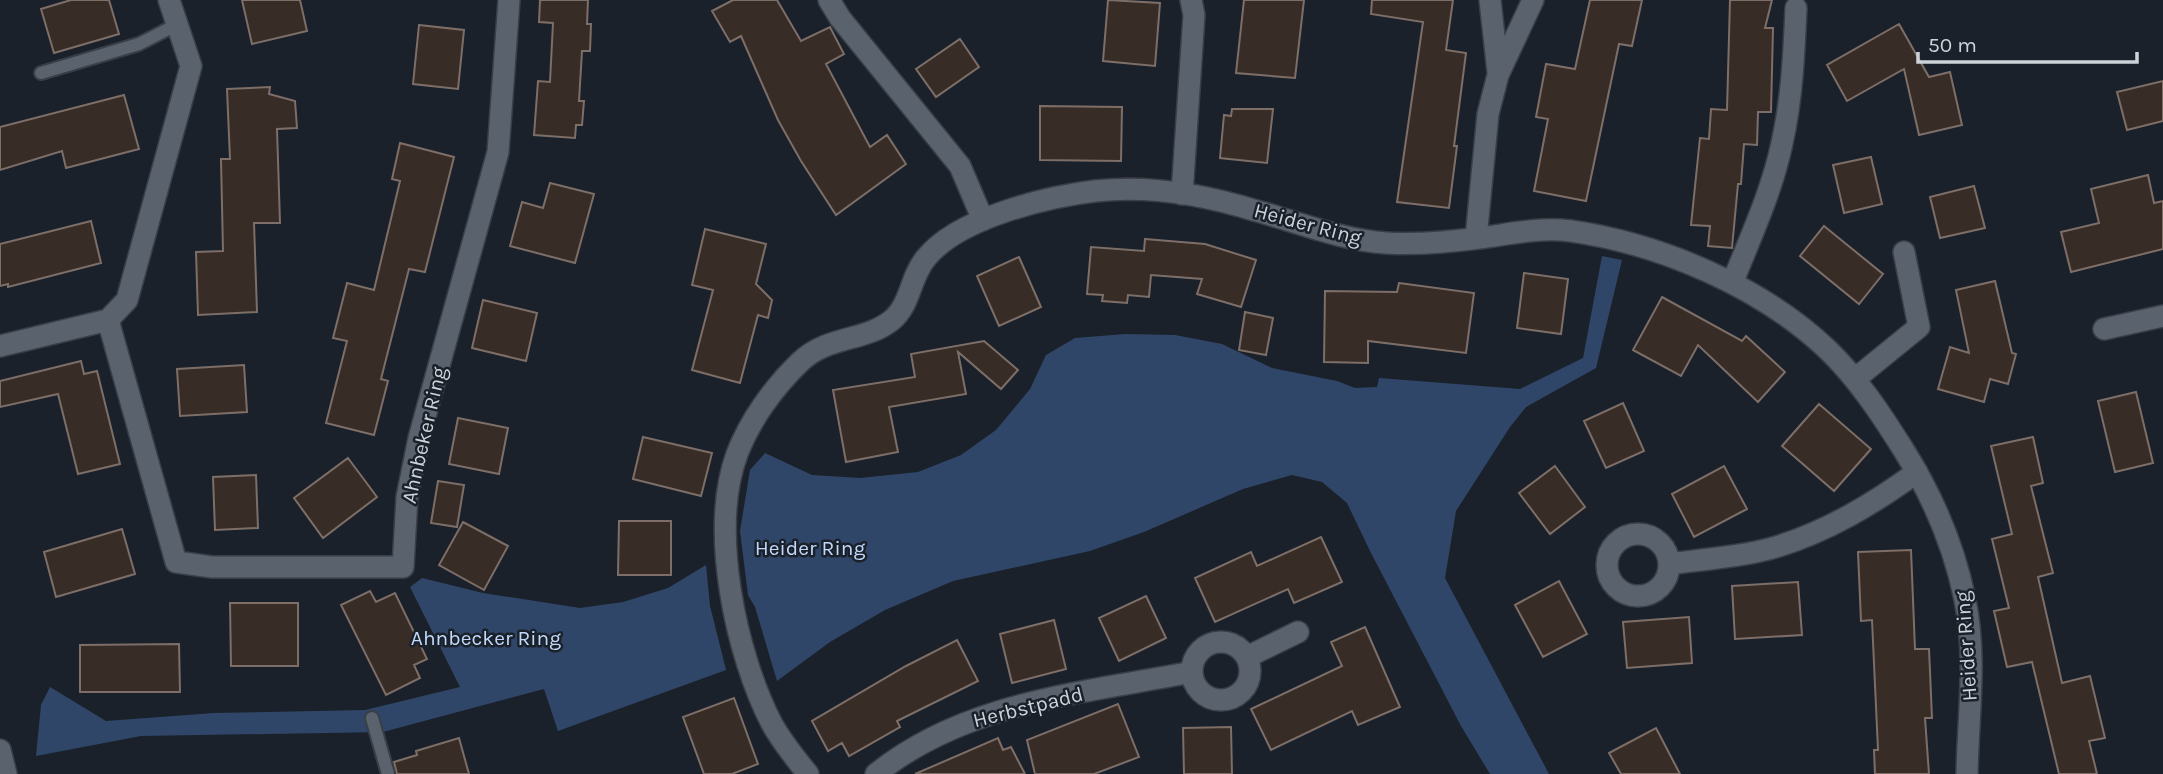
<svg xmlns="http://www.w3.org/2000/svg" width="2163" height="774" font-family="Karla,sans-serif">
  <rect width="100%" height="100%" fill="#1a212a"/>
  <!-- green -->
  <path fill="#304668" d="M 1602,256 L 1622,260 L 1596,368 L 1526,407 L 1510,427 L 1456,511 L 1445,578 L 1549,774 L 1490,774 L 1461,726 L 1370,551 L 1347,503 L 1322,482 L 1292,475 L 1243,489 L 1144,532 L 1090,551 L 953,581 L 885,610 L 830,642 L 777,681 L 755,607 L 748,595 L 740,531 L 750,470 L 765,453 L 812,475 L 860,478 L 918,472 L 961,455 L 996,430 L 1030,389 L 1046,355 L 1075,338 L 1125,334 L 1175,335 L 1222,344 L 1272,368 L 1337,381 L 1355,388 L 1377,387 L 1379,378 L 1520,389 L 1583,358 Z
    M 706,565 L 710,606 L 726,670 L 558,731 L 544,689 L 383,732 L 141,736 L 36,756 L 41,705 L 50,687 L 106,721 L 214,713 L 365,710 L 460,687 L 410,587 L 422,578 L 483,593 L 580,608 L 623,602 L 668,588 Z"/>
  <!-- building -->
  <path fill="#382c26" stroke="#7d6e68" stroke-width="2" d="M 71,0 L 109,0 L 119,34 L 54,53 L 41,9 Z
    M 242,0 L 300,0 L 307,31 L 252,44 Z
    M 540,0 L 588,0 L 587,24 L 591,24 L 590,51 L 582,51 L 579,101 L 584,101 L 582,125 L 576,125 L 575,138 L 534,135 L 538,81 L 550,82 L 553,23 L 539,22 Z
    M 733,0 L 777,0 L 801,41 L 830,27 L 844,54 L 826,64 L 870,147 L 887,135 L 906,164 L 836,215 L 801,161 L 778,120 L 741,36 L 730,42 L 712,11 Z
    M 1108,0 L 1160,3 L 1155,66 L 1103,61 Z
    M 1244,0 L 1304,0 L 1295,78 L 1236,73 Z
    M 1372,0 L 1453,0 L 1446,50 L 1466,53 L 1454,146 L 1457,146 L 1449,208 L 1397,202 L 1423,22 L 1371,14 Z
    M 1590,0 L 1642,0 L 1632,46 L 1619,44 L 1586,201 L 1534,191 L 1548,119 L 1536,117 L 1546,64 L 1575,69 Z
    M 1730,0 L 1772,0 L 1765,28 L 1773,28 L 1771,112 L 1758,112 L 1757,145 L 1744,144 L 1741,184 L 1738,184 L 1732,248 L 1708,246 L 1710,226 L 1691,225 L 1700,138 L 1709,139 L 1711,109 L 1727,110 Z
    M 1899,24 L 1929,77 L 1950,72 L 1962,125 L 1919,135 L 1904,69 L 1847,101 L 1827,65 Z
    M 419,25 L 464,30 L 458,89 L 413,84 Z
    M 960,39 L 979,67 L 936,97 L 916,69 Z
    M 2163,81 L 2163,121 L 2127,130 L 2117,92 Z
    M 270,87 L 269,94 L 295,101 L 297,128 L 277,129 L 280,223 L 254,223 L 257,312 L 198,315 L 196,252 L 223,251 L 221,159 L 230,159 L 227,89 Z
    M 124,95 L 139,149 L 66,168 L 62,151 L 0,170 L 0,127 Z
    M 1040,106 L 1122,107 L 1121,161 L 1040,160 Z
    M 1232,109 L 1273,109 L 1267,163 L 1220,158 L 1224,115 L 1231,116 Z
    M 400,143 L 454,157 L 425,272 L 409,269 L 381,379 L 388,381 L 374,435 L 326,423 L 347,341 L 333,338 L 347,283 L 374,290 L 400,181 L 392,179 Z
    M 1871,157 L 1882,204 L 1844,213 L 1833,165 Z
    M 2148,175 L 2154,203 L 2163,201 L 2163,249 L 2071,272 L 2061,232 L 2099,223 L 2091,189 Z
    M 550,183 L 594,194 L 575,263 L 510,246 L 522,202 L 543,208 Z
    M 1974,186 L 1985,228 L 1940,238 L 1930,197 Z
    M 91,221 L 101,263 L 8,287 L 8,284 L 0,286 L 0,244 Z
    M 1824,226 L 1883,274 L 1859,304 L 1800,256 Z
    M 705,229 L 766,244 L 756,284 L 772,300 L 768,318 L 758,315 L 740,383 L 692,370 L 713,290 L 692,285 Z
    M 1145,239 L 1205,244 L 1256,260 L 1241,307 L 1197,294 L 1202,279 L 1151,275 L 1149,297 L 1128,295 L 1127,303 L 1102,301 L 1103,295 L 1087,294 L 1091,247 L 1144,251 Z
    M 1019,257 L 1041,307 L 999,326 L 977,276 Z
    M 1524,273 L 1568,279 L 1561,334 L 1517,328 Z
    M 1995,281 L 2012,353 L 2016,354 L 2008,384 L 1990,379 L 1984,402 L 1938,389 L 1950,347 L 1969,353 L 1956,290 Z
    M 1399,283 L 1474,293 L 1466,353 L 1368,341 L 1368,363 L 1324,362 L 1325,291 L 1397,292 Z
    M 1662,297 L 1742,341 L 1746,336 L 1785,372 L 1758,402 L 1698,345 L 1681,376 L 1633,350 Z
    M 483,300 L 537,313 L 526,361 L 472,348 Z
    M 1245,312 L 1273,318 L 1266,355 L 1239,350 Z
    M 984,341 L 1018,370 L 1001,389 L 958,352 L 966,394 L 889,407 L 898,452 L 846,462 L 833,390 L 915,377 L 911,354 Z
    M 81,361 L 84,374 L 97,371 L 120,464 L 78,474 L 58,394 L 0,407 L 0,381 Z
    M 244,365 L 247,412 L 180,416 L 177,369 Z
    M 2136,392 L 2153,463 L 2115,472 L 2098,401 Z
    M 1623,403 L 1644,451 L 1606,468 L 1584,421 Z
    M 1819,404 L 1871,449 L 1834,491 L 1782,446 Z
    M 458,418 L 508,428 L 499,474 L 449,464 Z
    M 643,437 L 712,453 L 701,496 L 633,479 Z
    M 2033,437 L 2043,483 L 2031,486 L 2053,573 L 2038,577 L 2062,683 L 2090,676 L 2105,738 L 2089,741 L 2097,774 L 2059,774 L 2032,662 L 2007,667 L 1994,611 L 2009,608 L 1992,539 L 2012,534 L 1991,446 Z
    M 348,458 L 377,497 L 323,538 L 294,498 Z
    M 1555,466 L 1585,507 L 1550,534 L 1519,493 Z
    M 1724,466 L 1747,509 L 1694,537 L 1672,494 Z
    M 256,475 L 258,528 L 215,530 L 213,477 Z
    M 438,481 L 464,485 L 457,527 L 431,523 Z
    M 619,521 L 671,521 L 671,575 L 618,575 Z
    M 463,522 L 508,546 L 484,590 L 439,565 Z
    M 122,529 L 135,574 L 56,597 L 44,552 Z
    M 1321,537 L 1342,582 L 1294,603 L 1288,589 L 1215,622 L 1195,578 L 1251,552 L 1257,566 Z
    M 1911,550 L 1915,649 L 1929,649 L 1932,718 L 1925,718 L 1929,774 L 1875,774 L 1874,750 L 1878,750 L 1872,620 L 1861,621 L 1858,552 Z
    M 1559,581 L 1587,634 L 1543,657 L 1515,605 Z
    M 1798,582 L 1802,635 L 1735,639 L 1732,586 Z
    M 370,591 L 376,602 L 395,593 L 427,659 L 414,665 L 420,678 L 386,695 L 341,605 Z
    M 1146,596 L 1166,638 L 1119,661 L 1099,618 Z
    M 230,603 L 298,603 L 298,666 L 231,666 Z
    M 1689,617 L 1692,663 L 1627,668 L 1623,622 Z
    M 1054,620 L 1066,669 L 1012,683 L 1000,634 Z
    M 1365,627 L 1400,707 L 1358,725 L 1352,711 L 1271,750 L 1251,709 L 1342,666 L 1331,642 Z
    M 957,640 L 978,681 L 897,721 L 900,727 L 849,756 L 842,743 L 828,751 L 812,721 L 906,666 Z
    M 179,644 L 180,692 L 80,692 L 80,645 Z
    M 734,698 L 758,764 L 732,774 L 704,774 L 683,717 Z
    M 1118,704 L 1139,757 L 1094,774 L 1035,774 L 1027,740 Z
    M 1231,727 L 1232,774 L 1184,774 L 1183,728 Z
    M 1656,728 L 1680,774 L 1621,774 L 1609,753 Z
    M 459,738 L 469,774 L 397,774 L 394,762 L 417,755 L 416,751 Z
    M 998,738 L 1003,750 L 1011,747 L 1025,774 L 915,774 Z"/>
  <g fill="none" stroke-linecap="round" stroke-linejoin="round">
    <defs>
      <path id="lane" d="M 41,73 L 139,44 L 178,24
        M 372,718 L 388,774"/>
      <path id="street" d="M 829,0 L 840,18 L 960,166 L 983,220
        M 1490,0 L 1498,72
        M 1182,194 L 1194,15 L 1191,0
        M 1476,238 L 1488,114 L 1498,75 L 1533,0
        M 1733,281 C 1751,236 1772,191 1782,143 C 1792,99 1794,53 1796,8
        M 108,320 L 176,562 L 212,567 L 403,567 L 407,497 L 419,438 L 498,152 L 509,0
        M 2104,329 L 2163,316
        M 0,346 L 108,320 L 127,300 L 191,66 L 169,0
        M 1855,379 L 1919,327 L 1904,252
        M1607 565a31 31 0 1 1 62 0a31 31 0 1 1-62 0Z
        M 1669,564 C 1704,559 1742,557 1776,547 C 1828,531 1873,504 1917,472
        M1192 671a29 29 0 1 1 58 0a29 29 0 1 1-58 0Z
        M 1247,657 L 1298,632
        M 0,750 L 6,774
        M 808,774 C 795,758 782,742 772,724 C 736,655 709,530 737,454 C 750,420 774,387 800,362 C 828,335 865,342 892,320 C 911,304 910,277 926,258 C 958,218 1046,197 1095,191 C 1148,185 1206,195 1257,211 C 1300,223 1342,240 1386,243 C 1417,245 1449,242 1479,238 C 1510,234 1539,227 1571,231 C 1661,244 1762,287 1828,350 C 1858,379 1881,414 1903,449 C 1932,495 1954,545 1965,600 C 1977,657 1968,716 1967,774
        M 876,774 C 965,702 1083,693 1192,672"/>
    </defs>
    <!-- lane casing -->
    <use href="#lane" stroke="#393e47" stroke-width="16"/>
    <!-- street casing -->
    <use href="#street" stroke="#393e47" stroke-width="24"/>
    <!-- lane -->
    <use href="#lane" stroke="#5a626d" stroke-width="12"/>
    <!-- street -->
    <use href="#street" stroke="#5a626d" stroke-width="21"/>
  </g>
  <g text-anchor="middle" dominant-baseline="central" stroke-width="5" stroke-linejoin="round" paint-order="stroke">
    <!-- street labels -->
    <g font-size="21" fill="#ced3da" stroke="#1a212a">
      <text transform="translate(1308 224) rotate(15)">Heider Ring</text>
      <text transform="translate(424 435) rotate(-77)">Ahnbeker Ring</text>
      <text transform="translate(1966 646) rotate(-94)">Heider Ring</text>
      <text transform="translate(1028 707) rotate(-14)">Herbstpadd</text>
    </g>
    <!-- park labels -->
    <g font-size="21" fill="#c1d8fb" stroke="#1a212a">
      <text x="810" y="548">Heider Ring</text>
      <text x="486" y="638">Ahnbecker Ring</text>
    </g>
  </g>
  <!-- scale -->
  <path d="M1918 52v10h219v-10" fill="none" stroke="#ced3da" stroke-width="3.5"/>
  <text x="1928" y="52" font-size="21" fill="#ced3da" stroke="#1a212a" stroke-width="5" paint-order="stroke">50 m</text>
</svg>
